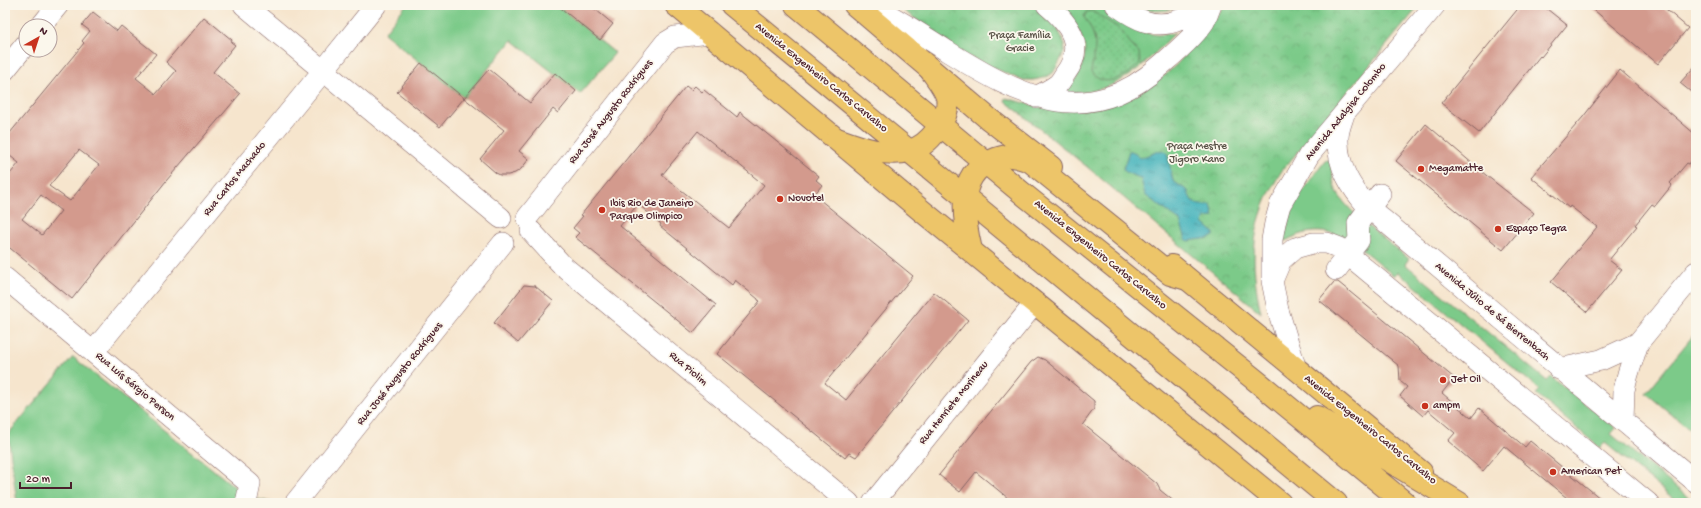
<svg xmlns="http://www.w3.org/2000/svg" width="1701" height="508" font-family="'Gochi Hand',sans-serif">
  <defs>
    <pattern id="park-crowns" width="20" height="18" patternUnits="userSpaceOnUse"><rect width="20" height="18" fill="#7cca89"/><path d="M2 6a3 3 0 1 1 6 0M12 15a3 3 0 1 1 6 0" fill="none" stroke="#6dad76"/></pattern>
    <pattern id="garden-dots" width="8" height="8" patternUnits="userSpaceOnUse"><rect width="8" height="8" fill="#7cca89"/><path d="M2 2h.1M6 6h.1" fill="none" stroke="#6dad76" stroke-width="1.8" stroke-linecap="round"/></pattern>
    <pattern id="water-ripples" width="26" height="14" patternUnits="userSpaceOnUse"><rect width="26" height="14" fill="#42b2bb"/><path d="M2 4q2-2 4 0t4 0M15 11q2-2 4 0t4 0" fill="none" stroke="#399098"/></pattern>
  </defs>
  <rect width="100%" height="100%" fill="#fbf7ec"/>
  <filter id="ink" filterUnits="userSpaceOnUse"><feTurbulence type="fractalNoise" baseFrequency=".025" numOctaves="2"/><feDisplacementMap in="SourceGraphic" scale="8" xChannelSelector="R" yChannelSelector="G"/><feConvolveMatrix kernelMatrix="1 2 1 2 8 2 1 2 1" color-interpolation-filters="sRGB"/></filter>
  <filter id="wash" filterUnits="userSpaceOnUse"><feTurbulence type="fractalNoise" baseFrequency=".012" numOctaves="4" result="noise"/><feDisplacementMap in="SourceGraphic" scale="16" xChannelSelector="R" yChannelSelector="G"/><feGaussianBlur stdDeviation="0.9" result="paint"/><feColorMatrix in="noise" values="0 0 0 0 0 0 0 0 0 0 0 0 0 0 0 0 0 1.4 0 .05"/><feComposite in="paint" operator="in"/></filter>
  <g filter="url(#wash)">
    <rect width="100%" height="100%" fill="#f6e5cd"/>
    <!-- grass -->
    <path fill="#7cca89" stroke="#63745a" d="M 406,5 L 557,5 L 615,53 L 580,94 L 512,40 L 464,98 L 384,33 Z
      M 1062,5 L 1102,5 L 1133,29 L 1146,33 L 1158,35 L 1175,33 C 1151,57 1130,82 1096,90 C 1085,93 1073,92 1062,93 C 1076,83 1088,62 1084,44 C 1082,34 1068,14 1062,5 Z
      M 1329,159 C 1334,170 1331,182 1337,192 C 1348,213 1390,243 1409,259 L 1405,264 L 1547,381 L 1551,377 L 1616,428 L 1611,434 L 1695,503 L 1679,503 L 1605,443 L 1600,448 L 1536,394 L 1540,390 L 1398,272 L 1394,276 C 1358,247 1330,214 1282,243 L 1292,210 L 1299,195 L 1325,161 Z
      M 1696,332 L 1696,435 L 1646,393 Z
      M 73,357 L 241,492 L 253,498 L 274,503 L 17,503 L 8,434 Z"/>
    <!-- park -->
    <path fill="url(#park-crowns)" stroke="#63745a" d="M 896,5 L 1033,5 L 1055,23 L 1065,44 L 1064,52 L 1059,63 L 1053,73 L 1044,78 L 1033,80 L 1021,80 L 965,55 Z
      M 1226,5 L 1420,5 L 1281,172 C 1251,221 1249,258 1261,313 L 1086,166 L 1005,101 L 1006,98 L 1044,108 L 1139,93 L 1164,76 L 1178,63 Z"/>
    <!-- garden -->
    <path fill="url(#garden-dots)" stroke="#63745a" d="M 1185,5 C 1171,12 1148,13 1136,6 Z
      M 1092,11 L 1120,29 L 1134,48 L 1139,52 L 1140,63 C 1128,75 1105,91 1091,72 C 1095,45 1100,42 1084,17 L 1086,12 Z"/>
    <!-- water -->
    <path fill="url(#water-ripples)" stroke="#466873" d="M 1162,150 L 1167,153 L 1173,181 L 1188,191 C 1191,204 1198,207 1211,204 L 1214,217 L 1205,218 L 1203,223 L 1214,233 L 1214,236 L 1210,238 L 1188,241 L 1186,239 L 1180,221 L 1145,195 L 1141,179 C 1136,175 1127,175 1123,169 L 1129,151 L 1132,151 L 1140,158 Z"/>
    <g id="blocks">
      <!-- building -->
      <path fill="#d39a8d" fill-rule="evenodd" d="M 557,5 L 590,5 L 613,24 L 600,40 Z
        M 1521,5 L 1542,5 L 1567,25 L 1541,57 L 1540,56 L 1479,133 L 1441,103 Z
        M 1588,5 L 1661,5 L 1688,28 L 1658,64 Z
        M 93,12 L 117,31 L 121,26 L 156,54 L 136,78 L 156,94 L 176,71 L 166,62 L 204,17 L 232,40 L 231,42 L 235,45 L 213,72 L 240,94 L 166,181 L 72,299 L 5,244 L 5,180 L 19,163 L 5,152 L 5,139 L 84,43 L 82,41 L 90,31 L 82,25 ZM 79,150 L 99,165 L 70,201 L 49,186 ZM 41,195 L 61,211 L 42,235 L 22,219 Z
        M 421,63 L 464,98 L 440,127 L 397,92 Z
        M 1696,65 L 1696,96 L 1680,83 Z
        M 489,69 L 530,103 L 555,73 L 576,91 L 558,113 L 553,109 L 519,151 L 529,159 L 521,169 L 515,173 L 508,175 L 500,175 L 496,173 L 480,159 L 504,130 L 464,98 Z
        M 1620,70 L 1696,135 L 1696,155 L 1689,164 L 1687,163 L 1670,183 L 1672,185 L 1655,206 L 1652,204 L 1635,225 L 1637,226 L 1609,260 L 1622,270 L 1587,312 L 1551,282 L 1597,227 L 1570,206 L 1569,208 L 1531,177 L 1583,117 Z
        M 686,86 L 691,90 L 695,86 L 702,92 L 704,90 L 737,117 L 740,112 L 819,176 L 816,180 L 822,185 L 814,195 L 913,276 L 825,383 L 846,400 L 934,292 L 968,320 L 856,457 L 849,453 L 845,458 L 717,354 L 760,301 L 758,300 L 758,299 L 735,280 L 732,285 L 660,226 L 661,224 L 638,204 L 620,226 L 716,305 L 693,333 L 575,237 L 579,233 L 573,228 L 583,216 L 581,215 ZM 698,131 L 764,185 L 729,228 L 662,175 Z
        M 1426,124 L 1487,176 L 1534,213 L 1503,250 L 1396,161 Z
        M 1334,282 L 1338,282 L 1454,378 L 1442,393 L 1471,418 L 1479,408 L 1525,447 L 1530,441 L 1606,503 L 1573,503 L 1504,446 L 1483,471 L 1448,441 L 1455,433 L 1428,410 L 1423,416 L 1400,396 L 1407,387 L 1400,381 L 1399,366 L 1319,300 Z
        M 524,285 L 535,286 L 553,301 L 518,343 L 494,323 Z
        M 1038,357 L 1045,360 L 1094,401 L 1094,409 L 1083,424 L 1157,484 L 1160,490 L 1176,503 L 1014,503 L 976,472 L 960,492 L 939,475 L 1031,362 Z"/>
    </g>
  </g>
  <g filter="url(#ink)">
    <use href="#blocks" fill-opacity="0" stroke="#866464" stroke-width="1"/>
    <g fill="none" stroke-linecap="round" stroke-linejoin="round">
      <defs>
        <path id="minor" d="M 244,5 L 501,218
          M 872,5 C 898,20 923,35 947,51 C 1021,97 1087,132 1161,65 C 1176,52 1193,38 1204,22 C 1207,17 1209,10 1211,5
          M 1116,5 C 1135,19 1155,30 1179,20 C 1189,17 1198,10 1206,5
          M 41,26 L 58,5
          M 5,70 L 26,44
          M 1036,97 C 1043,93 1052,89 1058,84 C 1061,81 1063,77 1065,74 C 1086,46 1070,24 1047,5
          M 1344,114 C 1342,121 1338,130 1338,138 C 1337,166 1351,188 1369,208 L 1696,482
          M 527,218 L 665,43 L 675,37 L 710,33
          M 531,231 L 563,266 L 849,503
          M 1336,270 L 1359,240 L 1358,223 L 1380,194
          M 5,278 L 250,484 L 246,503
          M 1272,281 L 1281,260 L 1295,248 L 1313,243 L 1327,243 L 1340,248 L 1648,503
          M 93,352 L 323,71 L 376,5
          M 1296,369 L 1278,310 L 1272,281 L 1272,240 L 1275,223 L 1280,205 L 1309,155 L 1435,5
          M 1559,369 L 1601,360 L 1638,343
          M 1623,421 L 1624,390 L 1628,374 L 1638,343 L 1696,272
          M 295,503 L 503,243
          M 873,503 L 1035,303"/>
        <path id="major" d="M 676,5 L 922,211 L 1280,503
          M 855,5 L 989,119 L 1051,167
          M 1172,266 L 1421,472"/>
        <path id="highway" d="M 732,5 L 1336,503
          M 796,5 L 1027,197 L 1254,379 L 1405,503
          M 837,139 C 859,147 885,157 909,151 C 929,146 951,118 947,97 C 944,87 936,78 930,69
          M 971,250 C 964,221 955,175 991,161 C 1007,154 1014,155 1030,161 L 1170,274 L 1187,279
          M 1317,417 L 1459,503"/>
      </defs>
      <!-- minor casing -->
      <use href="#minor" stroke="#866464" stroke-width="22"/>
      <!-- major casing -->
      <use href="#major" stroke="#866464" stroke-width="24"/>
      <!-- highway casing -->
      <use href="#highway" stroke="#866464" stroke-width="24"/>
      <!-- minor -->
      <use href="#minor" stroke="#fff" stroke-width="21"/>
      <!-- major -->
      <use href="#major" stroke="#edc569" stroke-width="22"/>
      <!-- highway -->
      <use href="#highway" stroke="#edc569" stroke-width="22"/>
    </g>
  </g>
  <!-- markers -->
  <g fill="#c8321e" stroke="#fbf7ec" stroke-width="1.5">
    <circle cx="1421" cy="169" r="4"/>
    <circle cx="780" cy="199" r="4"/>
    <circle cx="602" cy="210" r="4"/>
    <circle cx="1498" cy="229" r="4"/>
    <circle cx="1443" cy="380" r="4"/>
    <circle cx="1425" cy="406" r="4"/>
    <circle cx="1553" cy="472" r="4"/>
  </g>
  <g text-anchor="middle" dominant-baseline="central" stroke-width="3.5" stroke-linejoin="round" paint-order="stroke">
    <!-- park labels -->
    <g font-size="11" fill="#595247" stroke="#fbf7ec">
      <text x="1020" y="36">Praça Família<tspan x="1020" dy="13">Gracie</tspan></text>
      <text x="1197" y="147">Praça Mestre<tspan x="1197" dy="13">Jigoro Kano</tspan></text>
    </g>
    <!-- street labels -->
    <g font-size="11" fill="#4a1f2b" stroke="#fbf7ec">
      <text transform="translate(821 78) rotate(39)">Avenida Engenheiro Carlos Carvalho</text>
      <text transform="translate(611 112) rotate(-52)">Rua José Augusto Rodrigues</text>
      <text transform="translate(1346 112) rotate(-51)">Avenida Adalgisa Colombo</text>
      <text transform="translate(235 179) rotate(-51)">Rua Carlos Machado</text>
      <text transform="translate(1100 255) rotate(39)">Avenida Engenheiro Carlos Carvalho</text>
      <text transform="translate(1492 312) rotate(40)">Avenida Júlio de Sá Bierrenbach</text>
      <text transform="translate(688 369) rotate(40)">Rua Piolim</text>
      <text transform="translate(400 374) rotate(-51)">Rua José Augusto Rodrigues</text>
      <text transform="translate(135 387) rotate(40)">Rua Luís Sérgio Person</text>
      <text transform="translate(954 403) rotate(-51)">Rua Henriete Morineau</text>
      <text transform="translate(1370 430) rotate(39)">Avenida Engenheiro Carlos Carvalho</text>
    </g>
    <!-- poi labels -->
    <g font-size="11" fill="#4a1f2b" stroke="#fbf7ec" text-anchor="start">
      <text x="1429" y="169">Megamatte</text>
      <text x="788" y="199">Novotel</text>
      <text x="610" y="204">Ibis Rio de Janeiro<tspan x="610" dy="13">Parque Olimpico</tspan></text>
      <text x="1506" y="229">Espaço Tegra</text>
      <text x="1451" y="380">Jet Oil</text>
      <text x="1433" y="406">ampm</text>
      <text x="1561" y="472">American Pet</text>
    </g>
  </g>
  <!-- margin -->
  <rect width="1701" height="508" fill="none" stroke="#fbf7ec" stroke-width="20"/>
  <!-- north arrow -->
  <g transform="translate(38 38) rotate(39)"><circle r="19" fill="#fbf7ec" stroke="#b4a19f"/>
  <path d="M0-3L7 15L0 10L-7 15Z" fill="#c8321e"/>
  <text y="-6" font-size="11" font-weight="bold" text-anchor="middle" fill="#4a1f2b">N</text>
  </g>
  <!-- scale -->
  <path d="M20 482v6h51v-6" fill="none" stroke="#4a1f2b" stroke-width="2"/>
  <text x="26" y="482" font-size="12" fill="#4a1f2b" stroke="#fbf7ec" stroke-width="3" paint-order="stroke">20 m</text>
</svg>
